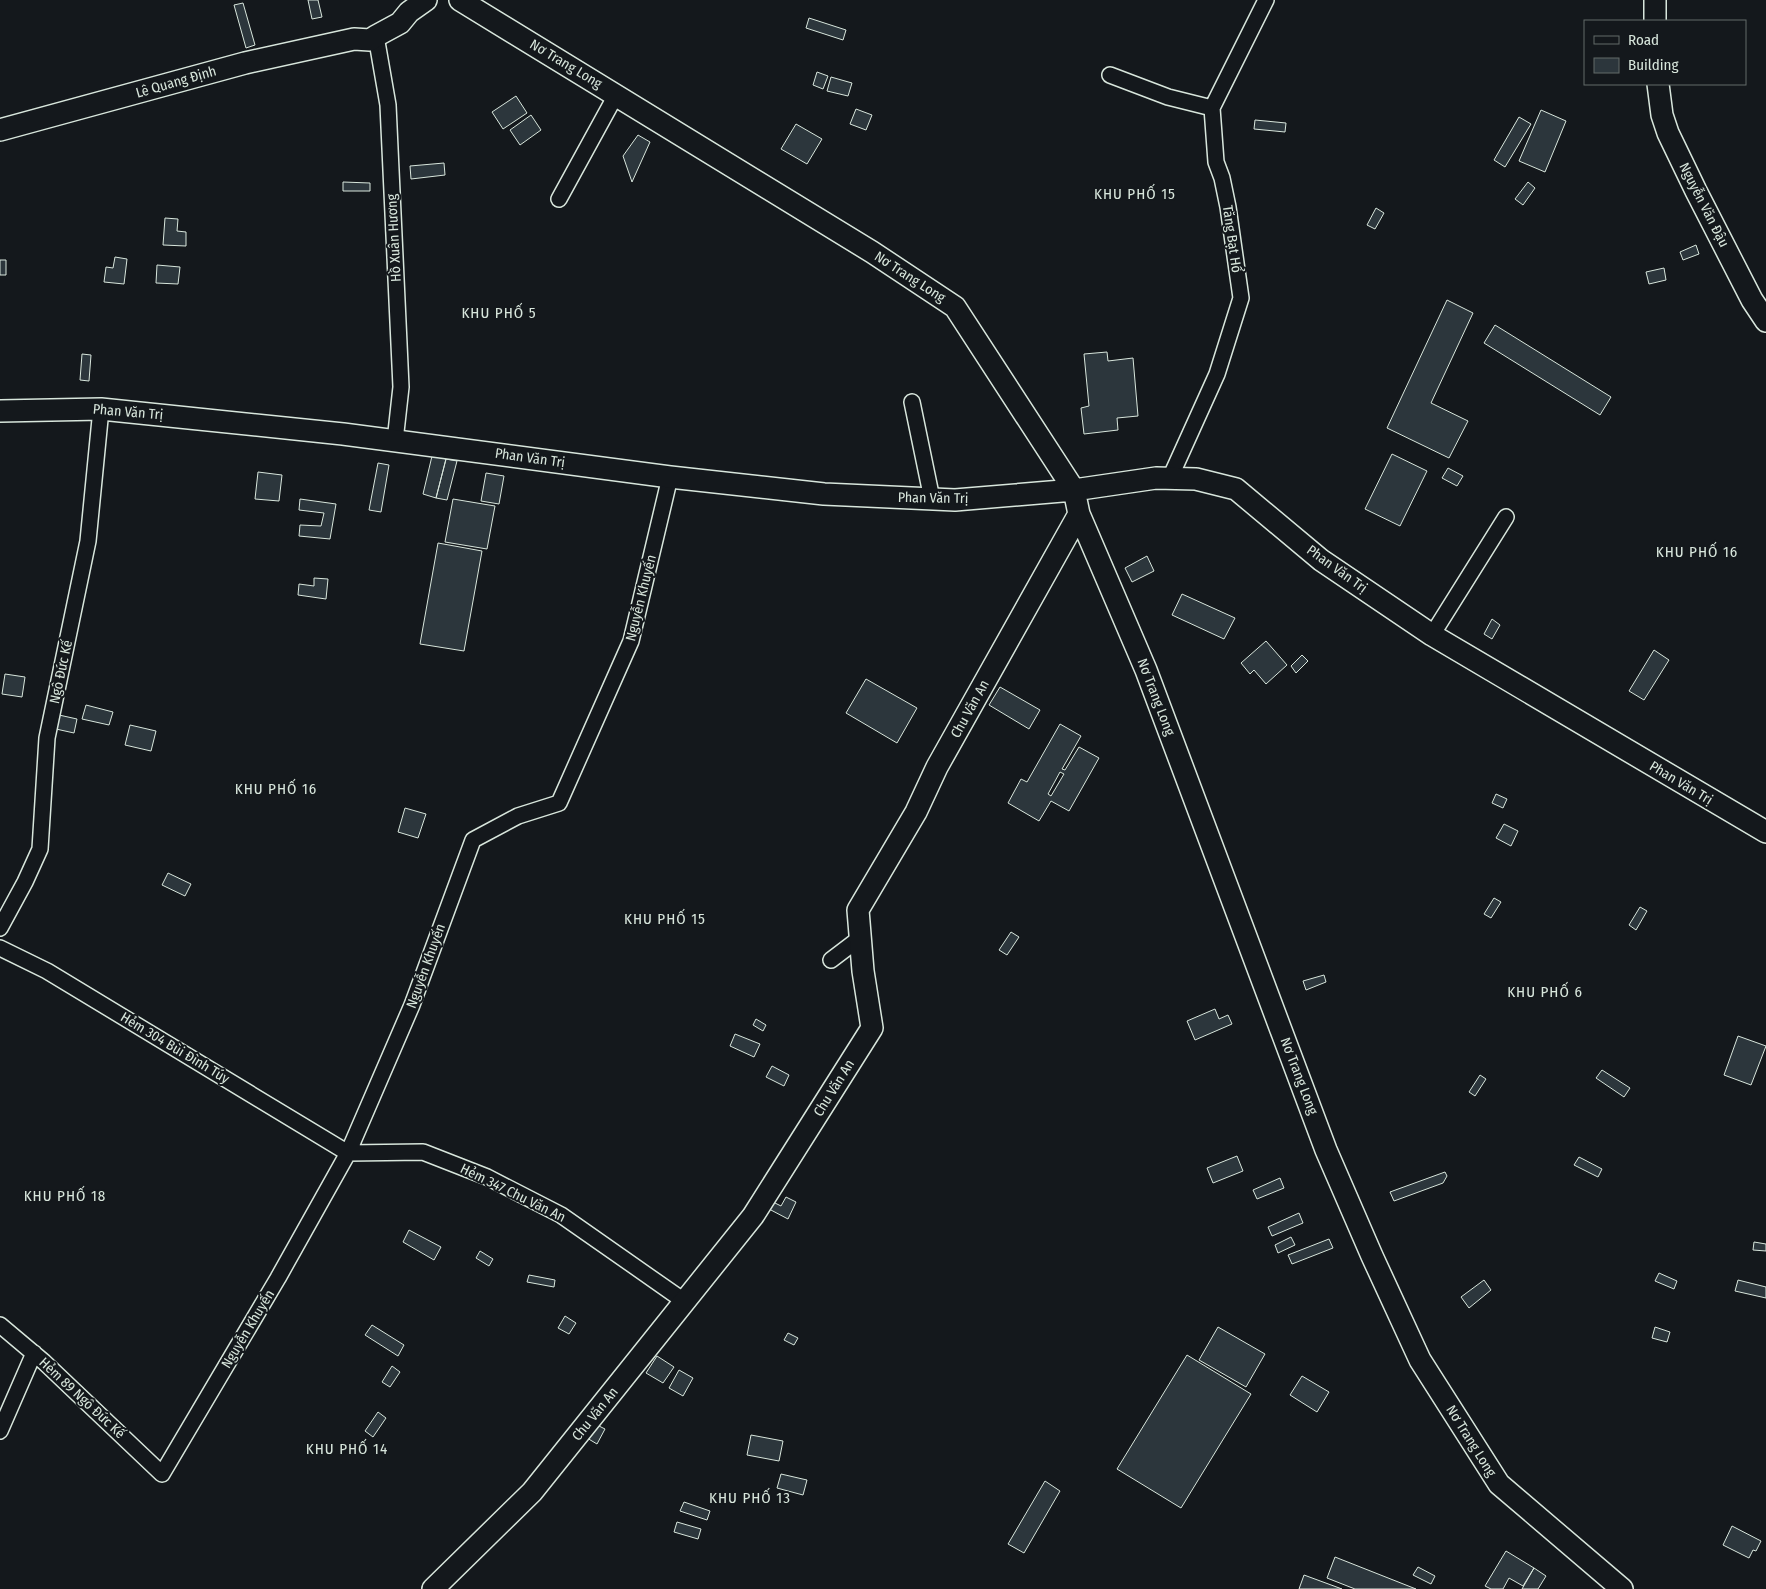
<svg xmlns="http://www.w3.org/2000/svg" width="1766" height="1589" font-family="'Fira Sans Condensed',sans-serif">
  <rect width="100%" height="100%" fill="#14181c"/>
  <!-- building -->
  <path fill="#2c363c" stroke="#d8e6dc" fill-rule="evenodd" d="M 308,0 L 318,0 L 322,17 L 312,19 Z
    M 243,3 L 255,45 L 246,48 L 234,5 Z
    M 809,18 L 846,30 L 843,40 L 806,28 Z
    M 817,72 L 828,76 L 823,89 L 813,85 Z
    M 831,77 L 852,83 L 848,96 L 827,91 Z
    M 516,96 L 527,113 L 503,129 L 492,112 Z
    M 856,109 L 872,115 L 866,130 L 850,124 Z
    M 1541,110 L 1566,121 L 1545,172 L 1519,161 Z
    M 531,115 L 541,130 L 520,145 L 510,130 Z
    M 1519,117 L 1531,124 L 1505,167 L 1494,160 Z
    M 1255,120 L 1286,123 L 1285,132 L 1254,129 Z
    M 796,124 L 822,139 L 807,164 L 781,149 Z
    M 638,135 L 650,142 L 632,182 L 623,156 Z
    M 444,163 L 445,175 L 411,179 L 410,166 Z
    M 343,182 L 370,183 L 370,191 L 343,191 Z
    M 1528,182 L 1535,188 L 1523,205 L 1515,199 Z
    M 1376,208 L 1384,213 L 1375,229 L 1367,225 Z
    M 165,218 L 178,219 L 177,231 L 186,232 L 186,246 L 163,245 Z
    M 1696,245 L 1699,254 L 1683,260 L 1680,252 Z
    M 115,257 L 127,259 L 124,284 L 104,282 L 106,267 L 113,268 Z
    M 0,260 L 6,260 L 6,275 L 0,275 Z
    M 157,265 L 180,267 L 178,284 L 156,283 Z
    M 1664,268 L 1666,280 L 1649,284 L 1646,272 Z
    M 1447,300 L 1473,313 L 1431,403 L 1468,421 L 1449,458 L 1387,428 Z
    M 1495,325 L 1611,397 L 1600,415 L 1484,343 Z
    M 1107,352 L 1108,361 L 1133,358 L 1138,416 L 1117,418 L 1118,430 L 1084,434 L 1081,408 L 1089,406 L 1084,354 Z
    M 82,354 L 91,355 L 89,381 L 80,380 Z
    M 1392,454 L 1427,471 L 1400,526 L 1365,509 Z
    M 432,456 L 446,459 L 436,498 L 423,494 Z
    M 446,459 L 457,461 L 447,500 L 436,498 Z
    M 378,463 L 389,465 L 381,512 L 369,510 Z
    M 1448,468 L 1463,476 L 1457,486 L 1442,478 Z
    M 258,472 L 282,475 L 279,501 L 255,499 Z
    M 486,473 L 504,476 L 499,504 L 481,501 Z
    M 300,499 L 336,504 L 330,539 L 299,536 L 300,525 L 321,526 L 324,513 L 299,510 Z
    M 453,499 L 495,506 L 487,549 L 445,542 Z
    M 438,543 L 482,551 L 464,651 L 420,644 Z
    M 1147,556 L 1154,571 L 1132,582 L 1125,568 Z
    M 314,578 L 328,579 L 326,599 L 298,595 L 299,584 L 314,586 Z
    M 1182,594 L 1235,618 L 1224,639 L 1172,615 Z
    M 1492,619 L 1500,625 L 1492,639 L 1484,634 Z
    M 1266,641 L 1287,665 L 1266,684 L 1254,670 L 1250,674 L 1241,663 Z
    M 1654,650 L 1669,660 L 1644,700 L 1629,691 Z
    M 1302,655 L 1308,661 L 1296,673 L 1291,666 Z
    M 5,674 L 25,677 L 22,697 L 2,694 Z
    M 866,679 L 917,708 L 897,743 L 846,713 Z
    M 1000,687 L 1040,710 L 1029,729 L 989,705 Z
    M 86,705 L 113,712 L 109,725 L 82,719 Z
    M 59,715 L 77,719 L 74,733 L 56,729 Z
    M 1060,724 L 1081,736 L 1062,769 L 1065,770 L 1079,747 L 1099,758 L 1069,811 L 1051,801 L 1039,821 L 1008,803 L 1021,779 L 1027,782 ZM 1060,772 L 1064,774 L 1051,796 L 1048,794 Z
    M 130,725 L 156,731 L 151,751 L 125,745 Z
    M 1496,794 L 1507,799 L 1503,808 L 1492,803 Z
    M 405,808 L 426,814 L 418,838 L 398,832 Z
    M 1504,824 L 1518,831 L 1511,846 L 1496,838 Z
    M 168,873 L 191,884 L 185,896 L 162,885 Z
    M 1494,898 L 1501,902 L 1491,918 L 1484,914 Z
    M 1640,907 L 1647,911 L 1636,930 L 1629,925 Z
    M 1011,932 L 1019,937 L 1007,955 L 999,950 Z
    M 1324,975 L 1326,982 L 1306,990 L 1303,981 Z
    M 1215,1009 L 1219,1019 L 1228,1015 L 1232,1024 L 1195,1040 L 1187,1021 Z
    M 756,1019 L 766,1025 L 763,1031 L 753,1025 Z
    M 735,1034 L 760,1044 L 754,1057 L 730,1046 Z
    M 1738,1036 L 1766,1046 L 1751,1085 L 1724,1075 Z
    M 772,1066 L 789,1075 L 784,1086 L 766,1077 Z
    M 1602,1070 L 1630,1088 L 1624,1097 L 1596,1078 Z
    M 1480,1075 L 1486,1079 L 1475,1096 L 1469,1092 Z
    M 1237,1156 L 1243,1171 L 1213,1183 L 1207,1168 Z
    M 1579,1157 L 1602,1169 L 1598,1177 L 1574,1165 Z
    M 1445,1172 L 1447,1176 L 1443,1183 L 1394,1201 L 1390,1192 Z
    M 1280,1178 L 1284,1188 L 1257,1199 L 1253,1190 Z
    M 786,1197 L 796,1202 L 788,1219 L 769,1209 L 773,1202 L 781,1206 Z
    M 1299,1213 L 1303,1223 L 1272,1236 L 1268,1227 Z
    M 409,1230 L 441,1247 L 434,1260 L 403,1242 Z
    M 1291,1237 L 1295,1245 L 1278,1253 L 1275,1245 Z
    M 1329,1239 L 1333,1248 L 1292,1264 L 1288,1255 Z
    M 1754,1242 L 1766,1244 L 1766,1251 L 1753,1250 Z
    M 480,1251 L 493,1259 L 489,1266 L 476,1258 Z
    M 1659,1273 L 1677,1281 L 1674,1289 L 1655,1281 Z
    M 529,1275 L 555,1280 L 554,1287 L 527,1282 Z
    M 1484,1280 L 1491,1290 L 1469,1308 L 1461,1297 Z
    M 1738,1280 L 1766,1287 L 1766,1298 L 1735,1291 Z
    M 565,1316 L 576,1323 L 569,1334 L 558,1328 Z
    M 372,1325 L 404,1345 L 398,1356 L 365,1335 Z
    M 1218,1327 L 1265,1354 L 1246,1387 L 1199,1360 Z
    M 1655,1327 L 1670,1332 L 1667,1342 L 1652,1338 Z
    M 788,1333 L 798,1338 L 794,1345 L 784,1340 Z
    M 1187,1355 L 1251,1394 L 1181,1508 L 1117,1469 Z
    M 657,1356 L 674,1367 L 663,1383 L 646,1373 Z
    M 392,1366 L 400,1372 L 390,1387 L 382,1382 Z
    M 679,1370 L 693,1378 L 683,1396 L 669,1388 Z
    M 1302,1376 L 1329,1392 L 1317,1412 L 1290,1395 Z
    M 378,1412 L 386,1418 L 373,1437 L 365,1431 Z
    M 595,1424 L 605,1429 L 597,1444 L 587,1438 Z
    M 751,1435 L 783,1441 L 779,1461 L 747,1455 Z
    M 781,1474 L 807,1480 L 803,1495 L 777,1488 Z
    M 1045,1481 L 1060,1491 L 1024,1553 L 1008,1544 Z
    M 684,1502 L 710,1511 L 707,1520 L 680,1511 Z
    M 677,1522 L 701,1529 L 698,1539 L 674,1532 Z
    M 1732,1526 L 1761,1541 L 1756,1551 L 1753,1550 L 1749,1558 L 1723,1545 Z
    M 1506,1551 L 1534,1568 L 1523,1586 L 1509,1578 L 1503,1589 L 1491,1589 L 1485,1586 Z
    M 1335,1557 L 1416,1589 L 1355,1589 L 1327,1578 Z
    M 1418,1567 L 1435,1576 L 1431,1584 L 1413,1575 Z
    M 1534,1568 L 1546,1576 L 1538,1589 L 1522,1589 Z
    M 1304,1575 L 1342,1589 L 1299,1589 Z"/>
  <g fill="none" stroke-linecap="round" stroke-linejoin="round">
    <defs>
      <path id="street" d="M 376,36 L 388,105 L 401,387 L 395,441
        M 1110,75 L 1168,97 L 1212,108
        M 559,199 L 616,95
        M 912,402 L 932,499
        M 1170,478 L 1217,374 L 1241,298 L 1228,207 L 1222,178 L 1216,162 L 1212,108 L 1266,0
        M 1432,635 L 1506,517
        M 0,928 L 25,882 L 40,849 L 47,738 L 88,541 L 101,409
        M 0,948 L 47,971 L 348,1153 L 423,1152 L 487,1177 L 561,1215 L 684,1301
        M 831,960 L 860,938
        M 0,1325 L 44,1362 L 162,1474 L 278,1278 L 348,1153 L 412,1005 L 473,840 L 518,816 L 559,803 L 631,641 L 670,477
        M 0,1431 L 34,1353"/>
      <path id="secondary" d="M 460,0 L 872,252 L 955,307 L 1074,490 L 1079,514 L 1146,670 L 1326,1150 L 1372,1256 L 1420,1360 L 1499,1484 L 1622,1589
        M 1655,0 L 1655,21
        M 1658,84 L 1662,115 L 1668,133 L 1696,191 L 1752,300 L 1766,321
        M 0,130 L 245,63 L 354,39 L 370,40 L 376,36 L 400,23 L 409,12 L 426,0
        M 0,411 L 101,409 L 343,434 L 670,477 L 824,494 L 955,500 L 1074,490 L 1156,478 L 1196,479 L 1236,489 L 1321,560 L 1432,635 L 1766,832
        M 433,1589 L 532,1492 L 753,1216 L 872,1028 L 863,971 L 858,910 L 916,812 L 937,767 L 1079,514"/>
    </defs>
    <!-- street casing -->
    <use href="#street" stroke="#d8e6dc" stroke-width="18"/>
    <!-- secondary casing -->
    <use href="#secondary" stroke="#d8e6dc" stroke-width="24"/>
    <!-- street -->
    <use href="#street" stroke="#14181c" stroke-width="15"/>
    <!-- secondary -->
    <use href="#secondary" stroke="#14181c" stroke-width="21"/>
  </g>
  <g text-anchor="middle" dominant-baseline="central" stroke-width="4" stroke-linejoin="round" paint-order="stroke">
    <!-- street labels -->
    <g font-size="14" fill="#d8e6dc" stroke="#14181c">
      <text transform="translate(566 64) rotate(31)">Nơ Trang Long</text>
      <text transform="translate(176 82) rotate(-16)">Lê Quang Định</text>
      <text transform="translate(1704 205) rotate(63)">Nguyễn Văn Đậu</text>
      <text transform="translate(394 238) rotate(-93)">Hồ Xuân Hương</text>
      <text transform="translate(1232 239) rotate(82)">Tăng Bạt Hổ</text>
      <text transform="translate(910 277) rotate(33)">Nơ Trang Long</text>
      <text transform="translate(128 412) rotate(5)">Phan Văn Trị</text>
      <text transform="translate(530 458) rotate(8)">Phan Văn Trị</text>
      <text transform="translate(933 498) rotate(1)">Phan Văn Trị</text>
      <text transform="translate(1337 569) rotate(36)">Phan Văn Trị</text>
      <text transform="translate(641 598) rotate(-76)">Nguyễn Khuyến</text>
      <text transform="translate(61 672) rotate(-78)">Ngô Đức Kế</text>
      <text transform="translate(1156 697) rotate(69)">Nơ Trang Long</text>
      <text transform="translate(970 709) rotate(-61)">Chu Văn An</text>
      <text transform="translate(1681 783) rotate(31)">Phan Văn Trị</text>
      <text transform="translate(426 966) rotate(-70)">Nguyễn Khuyến</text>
      <text transform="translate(175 1048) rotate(31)">Hẻm 304 Bùi Đình Túy</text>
      <text transform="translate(1299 1076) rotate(69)">Nơ Trang Long</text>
      <text transform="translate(834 1088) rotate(-58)">Chu Văn An</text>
      <text transform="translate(513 1193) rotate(26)">Hẻm 347 Chu Văn An</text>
      <text transform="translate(248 1329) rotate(-59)">Nguyễn Khuyến</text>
      <text transform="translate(82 1398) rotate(43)">Hẻm 89 Ngô Đức Kế</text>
      <text transform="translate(595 1414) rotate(-51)">Chu Văn An</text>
      <text transform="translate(1471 1441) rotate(58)">Nơ Trang Long</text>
    </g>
    <!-- neighbourhood labels -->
    <g font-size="15" letter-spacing="1" fill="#d8e6dc" stroke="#14181c">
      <text x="1135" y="194">KHU PHỐ 15</text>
      <text x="499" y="313">KHU PHỐ 5</text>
      <text x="1697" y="552">KHU PHỐ 16</text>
      <text x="276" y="789">KHU PHỐ 16</text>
      <text x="665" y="919">KHU PHỐ 15</text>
      <text x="1545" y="992">KHU PHỐ 6</text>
      <text x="65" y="1196">KHU PHỐ 18</text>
      <text x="347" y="1449">KHU PHỐ 14</text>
      <text x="750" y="1498">KHU PHỐ 13</text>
    </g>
  </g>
  <!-- legend -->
  <rect x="1584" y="20" width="162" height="65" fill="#14181c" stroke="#626a69"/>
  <rect x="1594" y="36" width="25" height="8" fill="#14181c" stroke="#626a69"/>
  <text x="1628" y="45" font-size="15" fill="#d8e6dc">Road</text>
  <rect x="1594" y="58" width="25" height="15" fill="#2c363c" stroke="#626a69"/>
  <text x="1628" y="70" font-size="15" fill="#d8e6dc">Building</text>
</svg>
